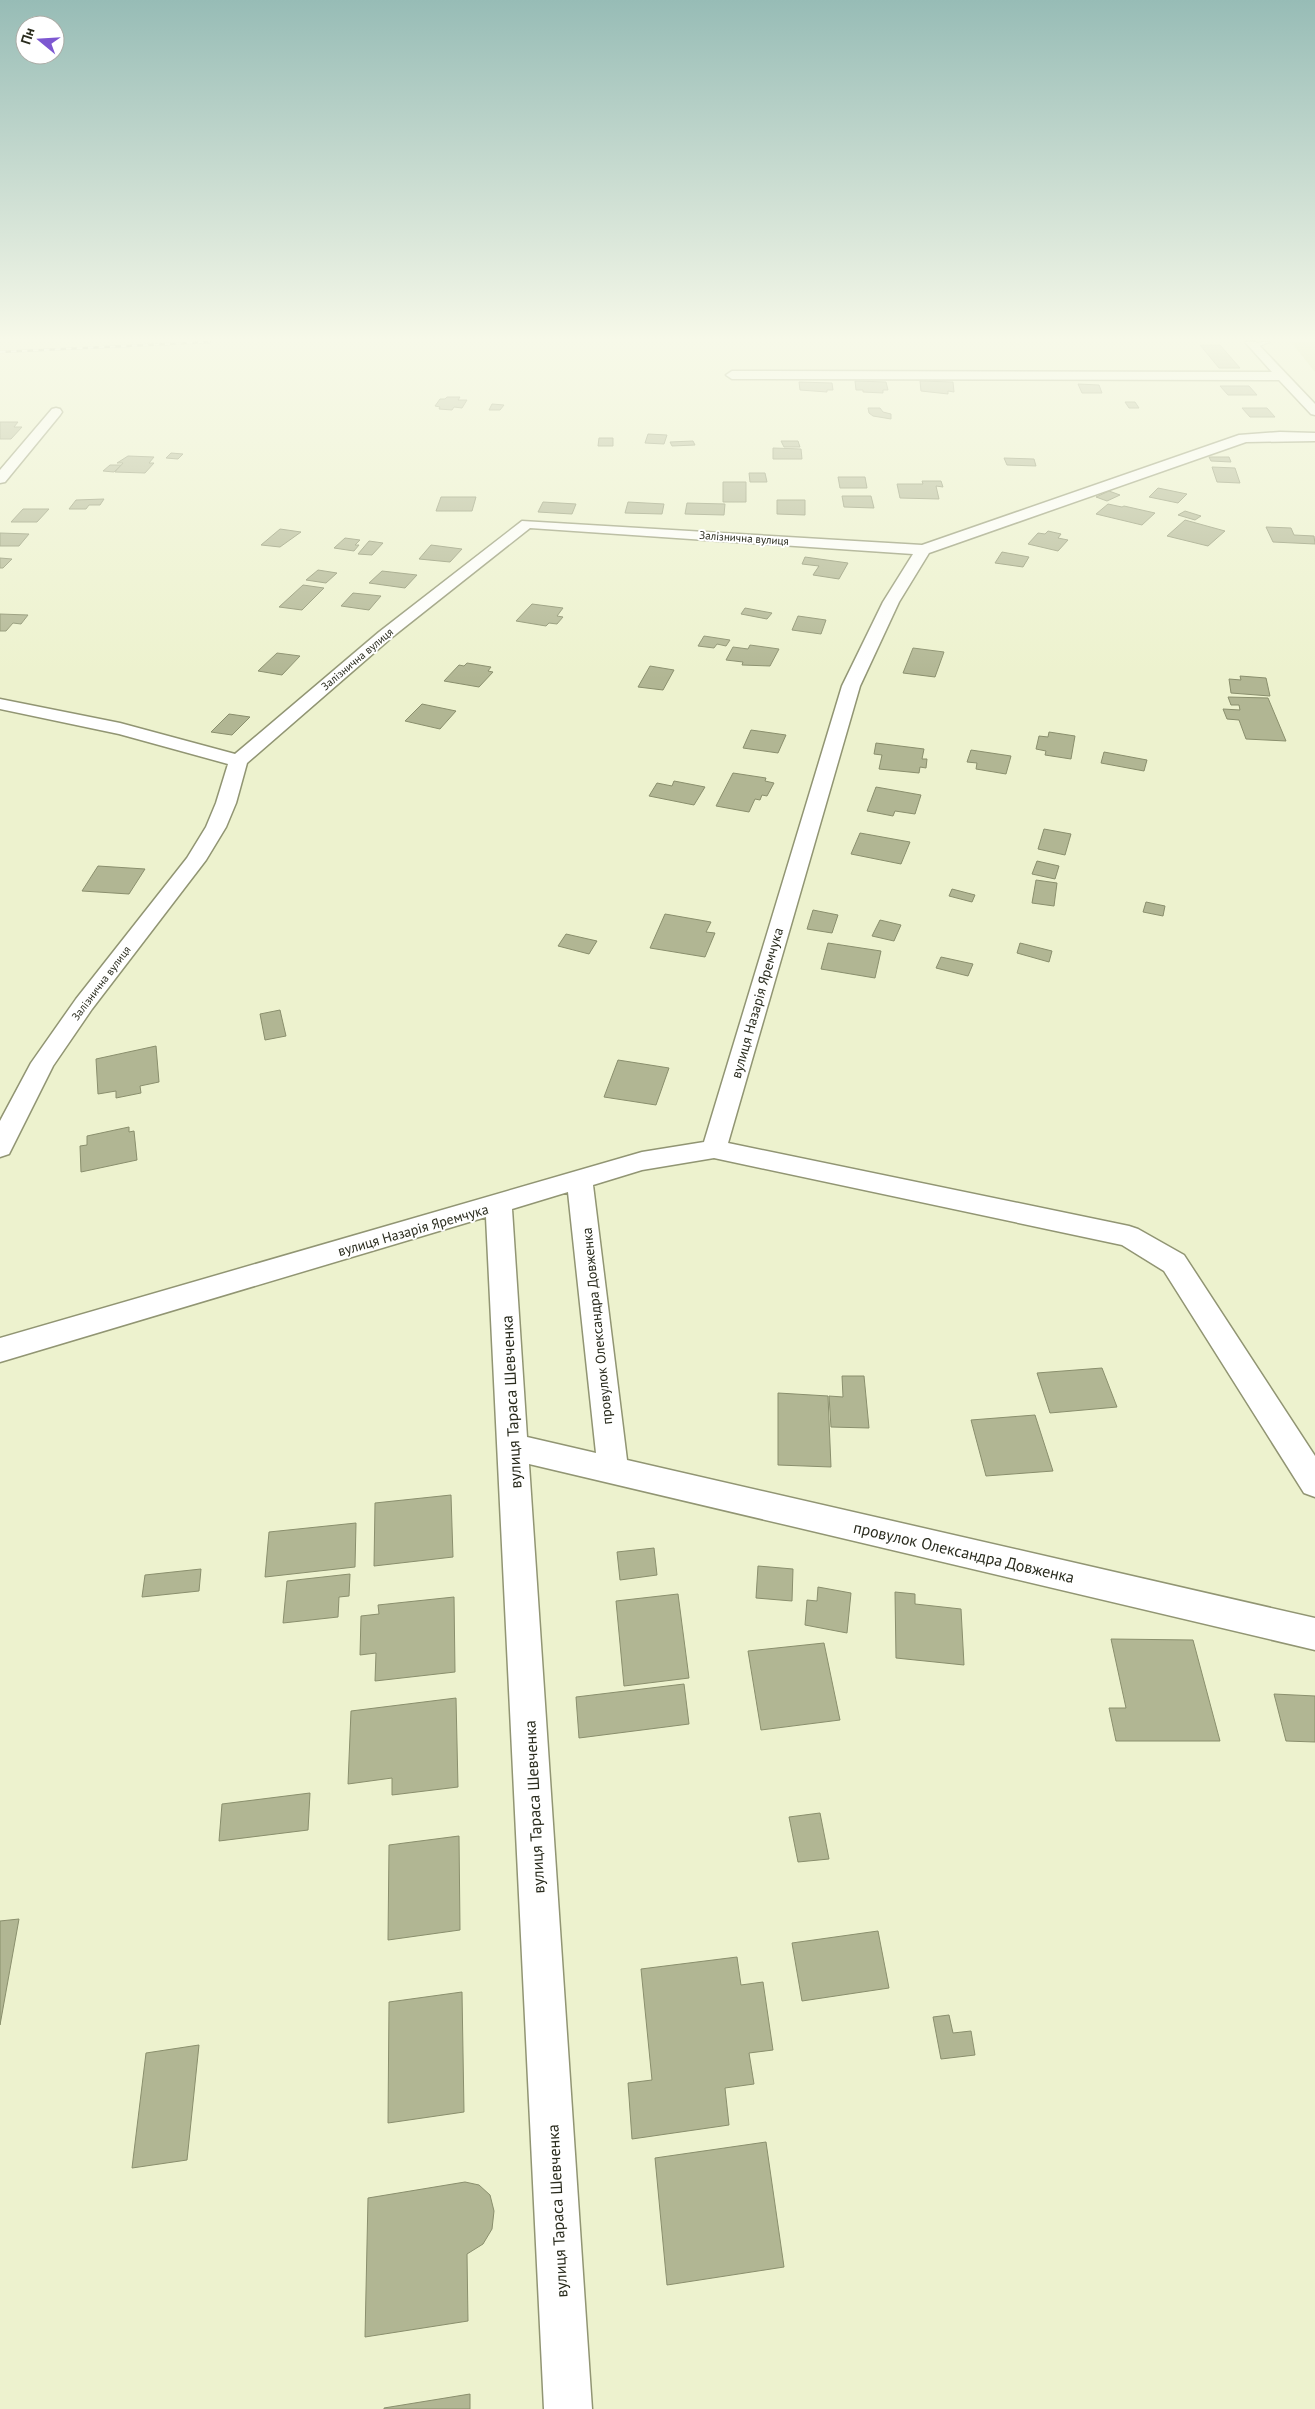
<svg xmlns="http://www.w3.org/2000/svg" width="1315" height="2409" font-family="'PT Sans',sans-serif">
  <rect width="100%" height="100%" fill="#edf2ce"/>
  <!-- green -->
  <path fill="#d6dda0" d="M 1291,342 L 1315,342 L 1315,372 Z"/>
  <!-- building -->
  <path fill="#b1b693" stroke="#8a8f6d" d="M 1200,345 L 1220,345 L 1240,368 L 1219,368 Z
    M 855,381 L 886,382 L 888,390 L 883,390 L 883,393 L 863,392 L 863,390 L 856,390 Z
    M 920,381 L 953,382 L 954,392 L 948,391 L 948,394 L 921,391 Z
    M 799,382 L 832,383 L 833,390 L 827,390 L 827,392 L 800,390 Z
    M 1078,384 L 1099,385 L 1102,393 L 1082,393 Z
    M 1220,386 L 1249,386 L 1257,395 L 1228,395 Z
    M 447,397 L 460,397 L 458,400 L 467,400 L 462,408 L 454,407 L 452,410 L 439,409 L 440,407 L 435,406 L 440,399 L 445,399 Z
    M 1125,402 L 1135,402 L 1139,408 L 1129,408 Z
    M 492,404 L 504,405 L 500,410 L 489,410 Z
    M 868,408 L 880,408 L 883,412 L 891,414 L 891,419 L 873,416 L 869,413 Z
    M 1242,408 L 1267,408 L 1275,417 L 1250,417 Z
    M 0,422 L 18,422 L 14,427 L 22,427 L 11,439 L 0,439 Z
    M 648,434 L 667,435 L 664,444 L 645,443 Z
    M 599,438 L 613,438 L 613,446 L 598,446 Z
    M 693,441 L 695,445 L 672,446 L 670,442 Z
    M 781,441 L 798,441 L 800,447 L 784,447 Z
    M 773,448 L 801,449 L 802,459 L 773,459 Z
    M 171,453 L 183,454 L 178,459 L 166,458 Z
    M 128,456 L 154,457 L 149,463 L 154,463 L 145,473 L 115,472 L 123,463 L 117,463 Z
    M 1209,457 L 1229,457 L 1231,462 L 1211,461 Z
    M 1004,458 L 1034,459 L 1036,466 L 1007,465 Z
    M 110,465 L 121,465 L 114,472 L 103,471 Z
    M 1212,467 L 1235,468 L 1240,483 L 1217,482 Z
    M 749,473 L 765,473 L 767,482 L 750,482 Z
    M 838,477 L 865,477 L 867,488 L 840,488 Z
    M 922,481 L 941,481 L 943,487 L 936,486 L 939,499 L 900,498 L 897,484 L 923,484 Z
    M 723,482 L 746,482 L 746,502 L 723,502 Z
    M 1158,488 L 1187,494 L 1178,503 L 1149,497 Z
    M 1109,491 L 1120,495 L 1107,501 L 1096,497 Z
    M 842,496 L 871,496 L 874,508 L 844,507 Z
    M 441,497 L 476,497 L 472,511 L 436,511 Z
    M 104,499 L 100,505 L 89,505 L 86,509 L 69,509 L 76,500 Z
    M 777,500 L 805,500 L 805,515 L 777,514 Z
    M 543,502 L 576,504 L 572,514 L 538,512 Z
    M 628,502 L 664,504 L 662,514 L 625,513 Z
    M 687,503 L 725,504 L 724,515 L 685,514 Z
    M 1108,504 L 1122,507 L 1124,506 L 1155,513 L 1142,525 L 1096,514 Z
    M 23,509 L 49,509 L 37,522 L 11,522 Z
    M 1185,511 L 1201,516 L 1195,520 L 1178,515 Z
    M 1185,520 L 1225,531 L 1208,546 L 1167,536 Z
    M 1266,527 L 1291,528 L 1294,535 L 1314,536 L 1315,544 L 1273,542 Z
    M 280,529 L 301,532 L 280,547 L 261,545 Z
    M 1048,531 L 1061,534 L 1058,538 L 1068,540 L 1058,551 L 1028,544 L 1038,533 L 1045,534 Z
    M 0,533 L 29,534 L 19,546 L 0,546 Z
    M 345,538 L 360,540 L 355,545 L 359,545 L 354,551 L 334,548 Z
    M 369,541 L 383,543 L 372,555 L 358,554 Z
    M 431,545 L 462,549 L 450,562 L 419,559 Z
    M 1002,552 L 1029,557 L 1023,567 L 995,563 Z
    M 805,557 L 848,563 L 839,579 L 813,575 L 819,566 L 802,564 Z
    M 0,558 L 12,559 L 3,568 L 0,568 Z
    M 318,570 L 337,573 L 326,583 L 306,580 Z
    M 382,571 L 417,575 L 405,588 L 369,583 Z
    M 303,585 L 324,588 L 302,610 L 279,607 Z
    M 353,593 L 381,596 L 369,610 L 341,606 Z
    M 532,604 L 563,608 L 557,616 L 563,617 L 557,624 L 549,623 L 546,626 L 516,621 Z
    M 745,608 L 772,613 L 767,619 L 741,614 Z
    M 0,614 L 28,615 L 21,624 L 13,623 L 6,631 L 0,631 Z
    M 798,616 L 826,620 L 821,634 L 792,630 Z
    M 704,636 L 730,640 L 726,646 L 717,644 L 714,648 L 698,646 Z
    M 750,645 L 779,649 L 770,666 L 742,665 L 743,662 L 726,660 L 733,647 L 748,649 Z
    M 913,648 L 944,652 L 935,677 L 903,673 Z
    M 277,653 L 300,656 L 282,675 L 258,671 Z
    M 467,663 L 491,667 L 488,671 L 493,672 L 479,687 L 444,681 L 459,665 L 464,666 Z
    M 650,666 L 674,670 L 663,690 L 638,687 Z
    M 1240,676 L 1266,678 L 1270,696 L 1231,693 L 1229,679 L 1241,680 Z
    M 1228,697 L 1268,698 L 1286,741 L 1246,739 L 1239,720 L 1227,719 L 1223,709 L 1240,710 L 1239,705 L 1231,705 Z
    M 422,704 L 456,711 L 440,729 L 405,721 Z
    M 229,714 L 250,717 L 232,735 L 211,732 Z
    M 751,730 L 786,735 L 778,753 L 743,748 Z
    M 1049,732 L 1075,736 L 1071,759 L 1045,755 L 1046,751 L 1036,749 L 1039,736 L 1048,737 Z
    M 876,743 L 924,749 L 922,759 L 927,759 L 926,768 L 920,767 L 919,773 L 879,769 L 882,755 L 874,754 Z
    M 971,750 L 1011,756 L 1006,774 L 976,769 L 977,763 L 967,762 Z
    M 1104,752 L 1147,760 L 1144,771 L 1101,763 Z
    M 733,773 L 766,778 L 765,781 L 774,783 L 767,796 L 762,795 L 760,800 L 755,799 L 749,812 L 716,806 Z
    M 674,781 L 705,787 L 694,805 L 649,796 L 657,783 L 672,786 Z
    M 876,787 L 921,795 L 915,814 L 895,811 L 893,816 L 867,811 Z
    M 1044,829 L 1071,834 L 1065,855 L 1038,849 Z
    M 860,833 L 910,842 L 901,864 L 851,854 Z
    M 1037,861 L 1059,866 L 1055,879 L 1032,874 Z
    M 98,866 L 145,869 L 129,894 L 82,891 Z
    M 1036,880 L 1057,883 L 1054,906 L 1032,903 Z
    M 952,889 L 975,895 L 972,902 L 949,896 Z
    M 1146,902 L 1165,906 L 1163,916 L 1143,912 Z
    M 813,910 L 838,915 L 832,933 L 807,929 Z
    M 665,914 L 711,922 L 706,932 L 715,933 L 705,957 L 650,948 Z
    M 880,920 L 901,925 L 894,941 L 872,936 Z
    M 566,934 L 597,941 L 589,954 L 558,946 Z
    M 828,943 L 881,951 L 875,978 L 821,969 Z
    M 1020,943 L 1052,951 L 1049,962 L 1017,953 Z
    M 941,957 L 973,964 L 968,976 L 936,968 Z
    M 280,1010 L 286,1036 L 265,1040 L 260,1014 Z
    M 156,1046 L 159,1082 L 140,1086 L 141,1093 L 116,1098 L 116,1091 L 98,1094 L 96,1059 Z
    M 618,1060 L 669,1068 L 656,1105 L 604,1097 Z
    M 129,1127 L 129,1132 L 134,1131 L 137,1160 L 81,1172 L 80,1146 L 87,1145 L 87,1136 Z
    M 1102,1368 L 1117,1407 L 1050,1413 L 1037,1373 Z
    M 842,1376 L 864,1376 L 869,1428 L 831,1427 L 829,1396 L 843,1397 Z
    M 778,1393 L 828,1396 L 831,1467 L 778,1465 Z
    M 1035,1415 L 1053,1471 L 986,1476 L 971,1420 Z
    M 451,1495 L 453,1557 L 374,1566 L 375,1503 Z
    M 356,1523 L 355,1567 L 265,1577 L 269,1532 Z
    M 654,1548 L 657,1575 L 620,1580 L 617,1552 Z
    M 758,1566 L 793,1569 L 792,1601 L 756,1598 Z
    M 201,1569 L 199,1591 L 142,1597 L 145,1575 Z
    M 350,1574 L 349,1596 L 339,1597 L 338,1617 L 283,1623 L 287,1581 Z
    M 818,1587 L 851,1593 L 847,1633 L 805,1625 L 807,1600 L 817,1601 Z
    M 895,1592 L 915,1594 L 915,1604 L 961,1609 L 964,1665 L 896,1658 Z
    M 678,1594 L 689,1678 L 624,1686 L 616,1601 Z
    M 454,1597 L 455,1672 L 375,1681 L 376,1653 L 360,1655 L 361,1616 L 379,1614 L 378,1605 Z
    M 1111,1639 L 1193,1640 L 1220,1741 L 1116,1741 L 1109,1708 L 1126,1708 Z
    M 824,1643 L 840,1720 L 761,1730 L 748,1651 Z
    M 684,1684 L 689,1724 L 579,1738 L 576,1697 Z
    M 1274,1694 L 1315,1696 L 1315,1742 L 1286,1741 Z
    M 456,1698 L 458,1787 L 392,1795 L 392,1778 L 348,1784 L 351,1711 Z
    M 310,1793 L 308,1830 L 219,1841 L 222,1804 Z
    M 820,1813 L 829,1859 L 798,1862 L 789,1817 Z
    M 459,1836 L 460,1930 L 388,1940 L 389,1845 Z
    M 19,1919 L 0,2025 L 0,1921 Z
    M 878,1931 L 889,1988 L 802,2001 L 792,1943 Z
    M 737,1957 L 741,1985 L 763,1982 L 773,2050 L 749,2053 L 754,2084 L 725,2088 L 729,2125 L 632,2139 L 628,2083 L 652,2080 L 641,1969 Z
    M 462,1992 L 464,2112 L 388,2123 L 389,2002 Z
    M 949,2015 L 953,2033 L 971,2031 L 975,2055 L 941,2059 L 933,2017 Z
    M 199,2045 L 187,2160 L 132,2168 L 146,2053 Z
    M 766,2142 L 784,2267 L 667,2285 L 655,2158 Z
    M 465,2182 L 479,2185 L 490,2195 L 494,2211 L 492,2229 L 483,2244 L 467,2254 L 468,2321 L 365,2337 L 368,2198 Z
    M 470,2394 L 470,2409 L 384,2409 L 384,2408 Z"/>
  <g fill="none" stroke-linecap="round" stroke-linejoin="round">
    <defs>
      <path id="service" d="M 1261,342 L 1270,342 L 1254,348 L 1251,346 Z"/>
      <path id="minor" d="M 1245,342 L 1256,342 L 1315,404 L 1315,415 L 1311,414 L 1279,380 L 732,379 L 726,375 L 732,371 L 1272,372 Z
        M 56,408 L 60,409 L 62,412 L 60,415 L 5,482 L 0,483 L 0,470 L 52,409 Z
        M 1280,432 L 1315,433 L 1315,441 L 1246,442 L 929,553 L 899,602 L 860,686 L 728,1143 L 1129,1226 L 1138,1229 L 1184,1255 L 1315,1456 L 1315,1497 L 1304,1493 L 1164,1271 L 1122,1245 L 714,1158 L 642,1170 L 593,1185 L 627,1460 L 1315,1618 L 1315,1650 L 529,1464 L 592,2409 L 544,2409 L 486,1217 L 0,1362 L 0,1338 L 642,1152 L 704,1142 L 842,686 L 883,602 L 913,554 L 530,528 L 391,638 L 247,763 L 236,803 L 226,827 L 206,860 L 92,1009 L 53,1066 L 9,1154 L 0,1157 L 0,1121 L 31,1063 L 76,999 L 187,858 L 206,827 L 216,803 L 228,764 L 119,734 L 0,709 L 0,699 L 120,723 L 235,754 L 379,632 L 522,521 L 922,545 L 1239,435 ZM 568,1192 L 596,1453 L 527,1437 L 512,1209 Z"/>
    </defs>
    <!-- service casing -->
    <use href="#service" stroke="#919573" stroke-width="2"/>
    <!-- minor casing -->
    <use href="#minor" stroke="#919573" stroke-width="3"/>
    <!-- service -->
    <use href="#service" fill="#fff" fill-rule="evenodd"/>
    <!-- minor -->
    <use href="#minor" fill="#fff" fill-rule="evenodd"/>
    <defs>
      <path id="rail" d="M 0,352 L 210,342"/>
    </defs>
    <!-- rail casing -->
    <use href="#rail" stroke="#7d8069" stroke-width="2.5"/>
    <!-- rail -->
    <use href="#rail" stroke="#fff" stroke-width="2" stroke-dasharray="5.5" stroke-linecap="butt"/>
  </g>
  <!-- sky -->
  <linearGradient id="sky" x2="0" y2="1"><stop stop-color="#97bcb6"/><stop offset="0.5" stop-color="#f7f9e9"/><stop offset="1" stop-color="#f7f9e9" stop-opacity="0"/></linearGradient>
  <rect width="1315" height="679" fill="url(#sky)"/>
  <g text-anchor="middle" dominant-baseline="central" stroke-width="4" stroke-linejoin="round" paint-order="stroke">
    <!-- far-street labels -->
    <g font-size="11" fill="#2a2c1e" stroke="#fff">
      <text transform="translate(744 538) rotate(4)">Залізнична вулиця</text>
      <text transform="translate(357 659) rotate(-40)">Залізнична вулиця</text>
      <text transform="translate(101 983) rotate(-53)">Залізнична вулиця</text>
    </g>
    <!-- street labels -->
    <g font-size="14" fill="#2a2c1e" stroke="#fff">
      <text transform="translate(757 1003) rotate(-74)">вулиця Назарія Яремчука</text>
      <text transform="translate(413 1230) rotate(-16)">вулиця Назарія Яремчука</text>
      <text transform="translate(597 1326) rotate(-96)">провулок Олександра Довженка</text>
    </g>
    <!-- near-street labels -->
    <g font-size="16" fill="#2a2c1e" stroke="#fff">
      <text transform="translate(511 1402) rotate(-93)">вулиця Тараса Шевченка</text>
      <text transform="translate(964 1552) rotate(13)">провулок Олександра Довженка</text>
      <text transform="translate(534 1807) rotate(-93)">вулиця Тараса Шевченка</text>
      <text transform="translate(557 2211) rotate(-93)">вулиця Тараса Шевченка</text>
    </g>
  </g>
  <!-- north arrow -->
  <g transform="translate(40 40) rotate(288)"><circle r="24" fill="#ffffff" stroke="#aaaba5"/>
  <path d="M0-4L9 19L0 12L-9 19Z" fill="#7d57d1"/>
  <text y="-8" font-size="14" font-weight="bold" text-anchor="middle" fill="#2a2c1e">Пн</text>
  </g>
</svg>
